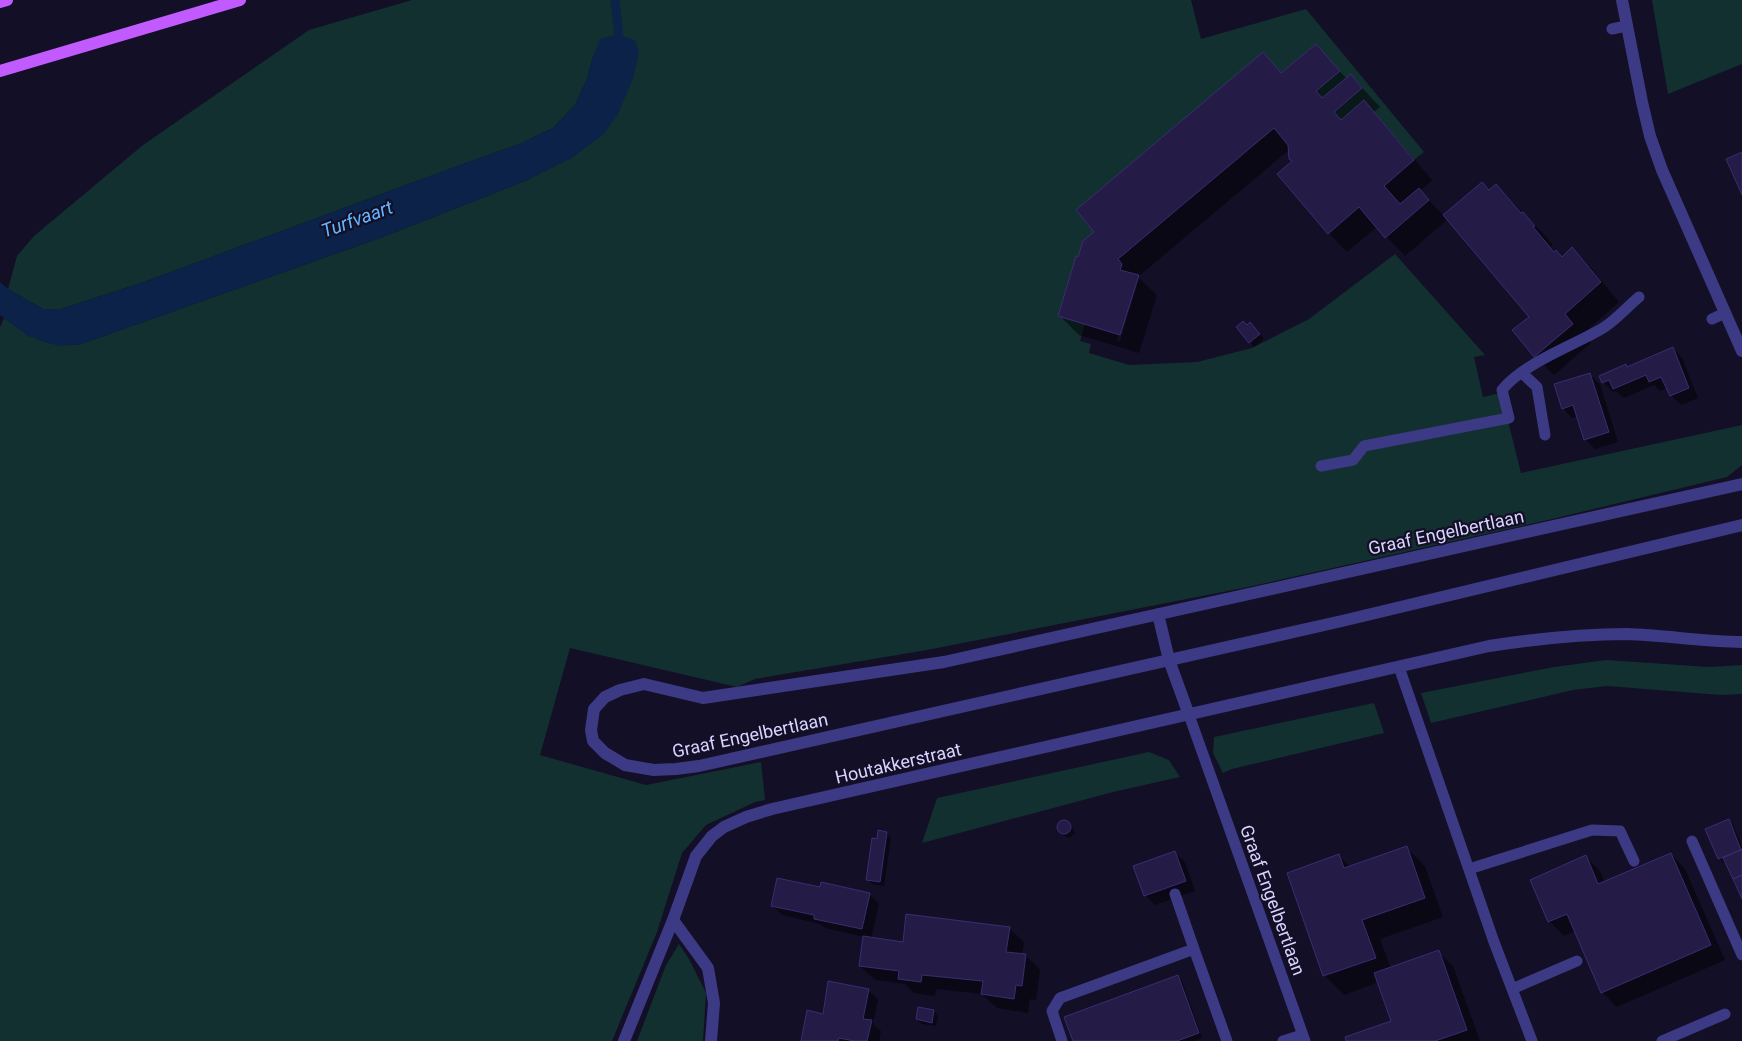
<svg xmlns="http://www.w3.org/2000/svg" width="1742" height="1041" font-family="Roboto,sans-serif">
  <rect width="100%" height="100%" fill="#130f26"/>
  <!-- green -->
  <path fill="#12302f" d="M 412,0 L 1191,0 L 1201,39 L 1306,9 L 1424,152 L 1414,160 L 1364,100 L 1341,120 L 1334,112 L 1362,87 L 1351,74 L 1322,98 L 1316,91 L 1339,71 L 1316,44 L 1281,73 L 1263,53 L 1076,210 L 1094,232 L 1078,257 L 1076,257 L 1058,316 L 1085,324 L 1080,341 L 1091,344 L 1089,353 L 1129,365 L 1197,362 L 1252,348 L 1309,319 L 1395,254 L 1485,355 L 1474,357 L 1483,397 L 1501,393 L 1521,473 L 1742,425 L 1742,465 L 1727,477 L 1548,520 L 1248,587 L 927,650 L 755,679 L 737,687 L 570,648 L 540,755 L 646,785 L 761,762 L 765,800 L 755,802 L 706,825 L 682,853 L 657,932 L 612,1041 L 0,1041 L 0,327 L 4,318 C 32,339 46,347 81,344 L 380,238 L 525,181 L 573,157 L 593,56 L 587,79 L 575,105 L 553,128 L 522,143 L 463,164 L 144,282 L 61,309 L 43,309 L 8,289 L 17,256 L 34,236 L 143,145 L 309,30 Z
    M 1652,0 L 1742,0 L 1742,64 L 1668,94 Z
    M 1606,660 L 1709,667 L 1742,665 L 1742,694 L 1721,695 L 1607,686 L 1573,690 L 1431,723 L 1421,693 L 1554,667 Z
    M 1374,703 L 1384,733 L 1232,769 L 1223,773 L 1213,753 L 1214,737 Z
    M 1149,752 L 1169,760 L 1180,777 L 1113,792 L 922,843 L 937,798 Z
    M 679,944 L 689,959 L 706,993 L 703,1041 L 637,1041 L 666,965 Z"/>
  <!-- water -->
  <path fill="#0c2248" d="M 618,35 L 635,40 L 639,51 L 634,76 L 618,114 L 603,135 L 573,157 L 525,181 L 380,238 L 81,344 L 59,346 L 28,336 L 0,315 L 0,282 L 8,289 L 43,309 L 61,309 L 144,282 L 463,164 L 522,143 L 553,128 L 575,105 L 587,79 L 593,56 L 601,38 Z"/>
  <!-- shadow -->
  <path fill="#0007" fill-rule="evenodd" d="M 1316,46 L 1347,79 L 1351,76 L 1380,107 L 1374,112 L 1432,180 L 1420,191 L 1444,216 L 1489,191 L 1496,185 L 1542,232 L 1553,245 L 1551,247 L 1562,258 L 1572,249 L 1591,268 L 1619,302 L 1583,334 L 1591,343 L 1554,375 L 1535,356 L 1531,317 L 1448,219 L 1405,256 L 1377,227 L 1347,252 L 1329,233 L 1293,161 L 1290,149 L 1138,277 L 1157,295 L 1139,353 L 1079,335 L 1060,316 L 1079,259 L 1096,232 L 1263,54 L 1282,74 ZM 1135,283 L 1137,285 L 1120,341 L 1117,341 Z
    M 1247,326 L 1255,328 L 1264,339 L 1254,347 L 1238,327 Z
    M 1673,348 L 1682,358 L 1698,398 L 1681,405 L 1671,395 L 1667,388 L 1660,391 L 1654,385 L 1624,398 L 1616,391 L 1613,392 L 1603,382 L 1628,368 Z
    M 1590,375 L 1600,384 L 1618,442 L 1595,449 L 1585,439 L 1578,416 L 1572,418 L 1563,408 Z
    M 1064,821 L 1072,827 L 1075,833 L 1069,838 L 1066,837 L 1058,829 L 1058,825 Z
    M 1729,821 L 1733,825 L 1742,847 L 1742,896 L 1727,862 L 1724,863 L 1719,858 Z
    M 887,833 L 891,838 L 884,886 L 872,884 L 867,879 L 878,840 Z
    M 1406,847 L 1425,866 L 1443,917 L 1380,939 L 1391,969 L 1438,952 L 1453,966 L 1480,1041 L 1348,1041 L 1393,1022 L 1379,982 L 1344,995 L 1325,976 L 1289,874 L 1339,856 L 1350,867 Z
    M 1175,853 L 1185,862 L 1195,891 L 1155,905 L 1145,895 Z
    M 1671,854 L 1685,869 L 1725,960 L 1617,1007 L 1602,992 L 1576,930 L 1564,936 L 1549,921 L 1586,857 L 1600,871 L 1605,882 Z
    M 821,889 L 869,894 L 879,904 L 871,939 L 904,943 L 1009,928 L 1024,942 L 1022,955 L 1025,955 L 1040,970 L 1036,1000 L 1030,999 L 1028,1013 L 997,1008 L 982,994 L 936,989 L 935,996 L 914,993 L 905,984 L 875,980 L 860,966 L 864,937 L 825,928 L 820,924 L 782,915 L 773,906 Z
    M 1177,976 L 1182,981 L 1202,1038 L 1193,1041 L 1075,1041 Z
    M 868,990 L 878,1000 L 873,1024 L 881,1031 L 879,1041 L 803,1041 L 824,1015 Z
    M 919,1009 L 934,1011 L 938,1016 L 936,1026 L 922,1024 L 917,1019 Z"/>
  <g fill="none" stroke-linecap="round" stroke-linejoin="round">
    <!-- stream -->
    <path stroke="#0c2248" stroke-width="9" d="M 615,0 L 620,46"/>
  </g>
  <!-- building -->
  <path fill="#241b47" stroke="#3b2d73" d="M 1316,44 L 1340,71 L 1316,91 L 1322,98 L 1351,74 L 1362,88 L 1334,112 L 1341,120 L 1364,100 L 1414,160 L 1384,186 L 1400,204 L 1419,188 L 1429,200 L 1385,238 L 1359,207 L 1328,234 L 1277,174 L 1292,161 L 1289,159 L 1288,145 L 1274,128 L 1118,259 L 1122,264 L 1120,270 L 1139,275 L 1120,335 L 1058,316 L 1076,256 L 1078,257 L 1083,241 L 1094,232 L 1076,210 L 1263,52 L 1281,73 Z
    M 1742,152 L 1742,195 L 1726,159 Z
    M 1482,182 L 1489,190 L 1496,184 L 1521,213 L 1523,212 L 1535,226 L 1533,227 L 1554,252 L 1556,250 L 1562,257 L 1572,247 L 1601,282 L 1565,314 L 1573,324 L 1534,357 L 1512,330 L 1529,317 L 1443,215 Z
    M 1243,321 L 1247,325 L 1250,322 L 1260,334 L 1249,343 L 1236,327 Z
    M 1673,347 L 1689,388 L 1670,396 L 1661,377 L 1649,382 L 1646,375 L 1613,389 L 1609,380 L 1602,383 L 1599,376 L 1626,364 L 1627,367 Z
    M 1590,373 L 1609,432 L 1584,440 L 1573,405 L 1562,409 L 1554,384 Z
    M 1729,819 L 1741,850 L 1718,859 L 1705,829 Z
    M1057 827a7 7 0 1 1 14 0a7 7 0 1 1-14 0Z
    M 878,830 L 887,832 L 880,882 L 866,880 L 872,838 L 877,839 Z
    M 1407,846 L 1425,898 L 1362,920 L 1376,958 L 1323,976 L 1287,873 L 1339,854 L 1344,868 Z
    M 1742,849 L 1742,875 L 1733,879 L 1723,858 Z
    M 1175,851 L 1186,881 L 1144,896 L 1133,866 Z
    M 1671,853 L 1711,945 L 1601,993 L 1567,914 L 1548,922 L 1530,880 L 1586,855 L 1598,884 Z
    M 1742,875 L 1742,899 L 1733,879 Z
    M 777,878 L 820,887 L 821,882 L 870,893 L 862,929 L 814,919 L 814,915 L 771,906 Z
    M 906,914 L 1010,927 L 1006,952 L 1026,954 L 1022,986 L 1016,985 L 1014,999 L 981,994 L 983,981 L 922,975 L 921,982 L 898,979 L 899,971 L 859,966 L 863,936 L 903,942 Z
    M 1439,950 L 1467,1030 L 1435,1041 L 1346,1041 L 1345,1037 L 1391,1021 L 1374,973 Z
    M 1178,975 L 1199,1033 L 1177,1041 L 1073,1041 L 1064,1017 Z
    M 828,981 L 869,989 L 863,1019 L 872,1020 L 867,1041 L 854,1041 L 839,1038 L 838,1041 L 801,1041 L 807,1010 L 823,1014 Z
    M 918,1007 L 934,1010 L 932,1023 L 916,1019 Z"/>
  <g fill="none" stroke-linecap="round" stroke-linejoin="round">
    <!-- lane -->
    <path stroke="#3d3a85" stroke-width="11" d="M 1612,29 L 1626,26
      M 1712,319 L 1725,313
      M 1522,373 L 1537,387 L 1545,435
      M 1321,466 L 1353,460 L 1364,446 L 1509,418 L 1502,390 C 1525,362 1573,346 1603,328 C 1616,320 1627,307 1639,297
      M 1399,667 L 1494,942 L 1532,1041
      M 1189,715 L 1305,1041
      M 1692,841 L 1742,955
      M 1469,869 L 1592,830 L 1620,831 L 1634,861
      M 1194,949 L 1227,1041
      M 1512,989 L 1577,961
      M 1062,1041 L 1052,1011 L 1060,998 L 1194,949 L 1175,894
      M 1283,1041 L 1302,1035
      M 1662,1041 L 1725,1014"/>
    <!-- street -->
    <path stroke="#3d3a85" stroke-width="12" d="M 1622,0 L 1642,102 L 1650,136 L 1662,170 L 1742,351
      M 1742,484 L 944,662 L 703,698 L 644,684 L 620,690 L 605,697 L 594,709 L 591,730 L 593,741 L 605,753 L 625,765 L 654,770 L 676,769 L 699,766 L 1342,621 L 1742,525
      M 1158,614 L 1169,660 L 1189,715
      M 673,920 L 708,968 L 714,1003 L 711,1041
      M 624,1041 L 673,920 L 696,856 L 712,836 L 724,827 L 746,817 L 772,809 L 1489,646 C 1535,639 1580,634 1627,634 C 1665,635 1703,642 1742,642"/>
    <!-- primary -->
    <path stroke="#c25bff" stroke-width="12" d="M 0,2 L 7,0
      M 0,71 L 240,0"/>
  </g>
  <g text-anchor="middle" dominant-baseline="central" stroke-width="4.5" stroke-linejoin="round" paint-order="stroke">
    <!-- street labels -->
    <g font-size="18" fill="#d9d4ff" stroke="#130f26">
      <text transform="translate(1446 532) rotate(-12)">Graaf Engelbertlaan</text>
      <text transform="translate(750 735) rotate(-12)">Graaf Engelbertlaan</text>
      <text transform="translate(898 763) rotate(-13)">Houtakkerstraat</text>
      <text transform="translate(1273 900) rotate(70)">Graaf Engelbertlaan</text>
    </g>
    <!-- water labels -->
    <g font-size="19" font-style="italic" fill="#62b6ff" stroke="#130f26">
      <text transform="translate(357 219) rotate(-20)">Turfvaart</text>
    </g>
  </g>
</svg>
